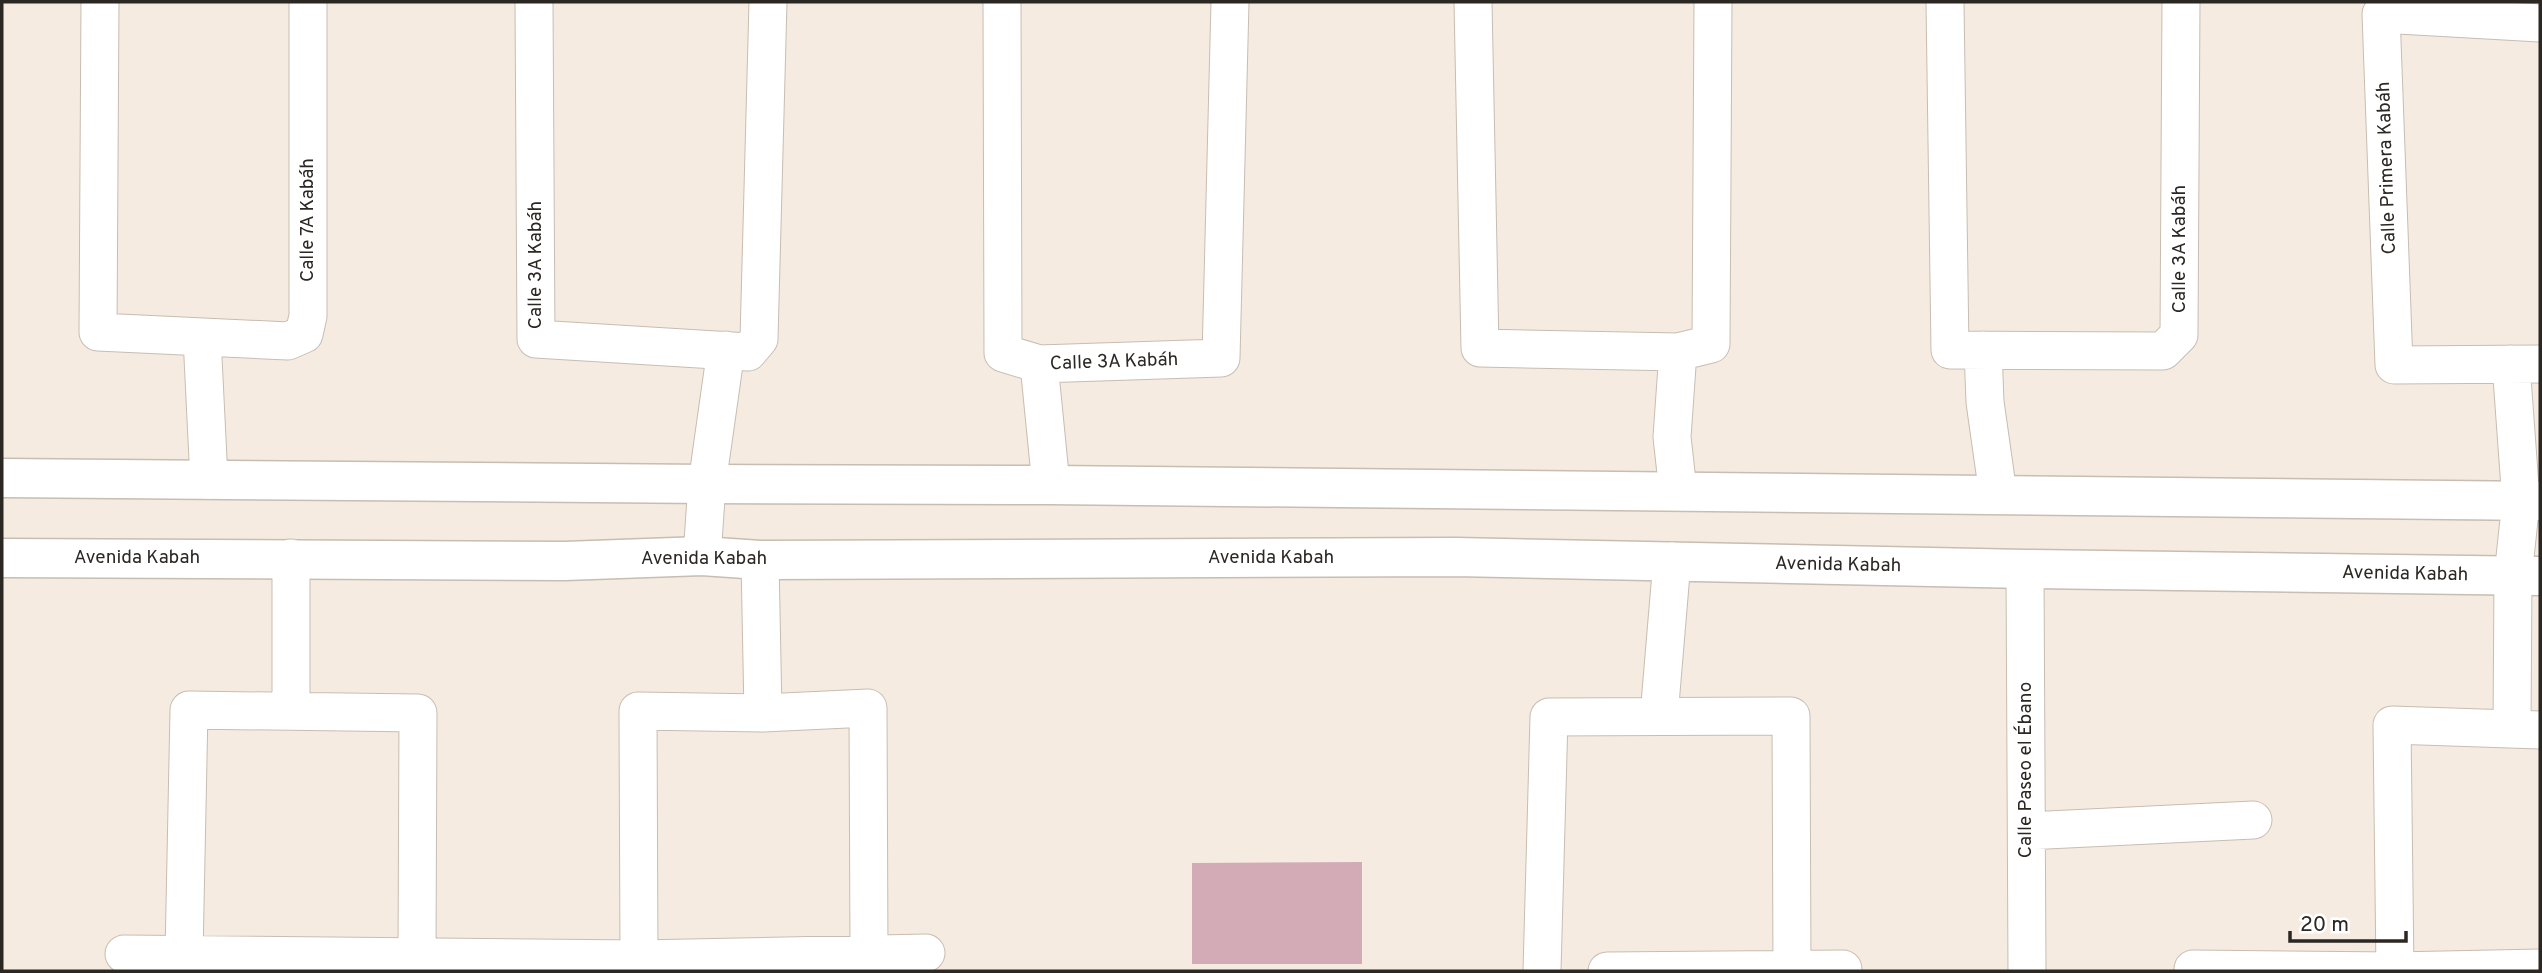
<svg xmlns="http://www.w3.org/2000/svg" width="2542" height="973" font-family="Overpass,sans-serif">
  <rect width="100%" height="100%" fill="#f6ebe0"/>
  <!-- building -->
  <path fill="#d2abb7" d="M 1362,862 L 1362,964 L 1192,964 L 1192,863 Z"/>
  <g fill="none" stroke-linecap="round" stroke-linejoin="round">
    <defs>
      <path id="minor" d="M 100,2 L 98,332 L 288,341 L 304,334 L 308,316 L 308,2
        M 534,2 L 536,339 L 748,352 L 759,339 L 768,2
        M 1002,2 L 1003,353 L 1039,364 L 1221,358 L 1230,2
        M 1473,2 L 1480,348 L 1678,352 L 1711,344 L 1713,2
        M 1945,2 L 1950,350 L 2163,351 L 2179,335 L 2181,2
        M 2540,23 L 2381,14 L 2394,365 L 2540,364
        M 202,337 L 209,480
        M 1983,350 L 1985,402 L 1998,494
        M 1039,364 L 1051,485
        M 2511,364 L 2521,501 L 2513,576 L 2512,729
        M 1678,491 L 1672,437 L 1678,352
        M 702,556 L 707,484 L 726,350
        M 291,558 L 291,711
        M 760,560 L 763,713
        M 2025,569 L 2027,971
        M 1659,716 L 1672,561
        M 2027,831 L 2253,820
        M 124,954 L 639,959 L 926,953
        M 184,955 L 189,710 L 418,713 L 417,957
        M 639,959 L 638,711 L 763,713 L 868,708 L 869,954
        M 2193,969 L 2395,971 L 2540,968
        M 1542,971 L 1549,717 L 1791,716 L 1792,969
        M 1607,971 L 1843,969
        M 2395,971 L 2392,725 L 2540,730"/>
      <path id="major" d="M 2,478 L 707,484 L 1051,485 L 2540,501
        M 2,558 L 565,561 L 702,556 L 760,560 L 1456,557 L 2025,569 L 2540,576"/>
    </defs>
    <!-- minor casing -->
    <use href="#minor" stroke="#c7bdb2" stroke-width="39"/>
    <!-- major casing -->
    <use href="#major" stroke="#c7bdb2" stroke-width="41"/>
    <!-- minor -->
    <use href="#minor" stroke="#fff" stroke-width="37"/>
    <!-- major -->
    <use href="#major" stroke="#fff" stroke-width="38"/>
  </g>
  <g text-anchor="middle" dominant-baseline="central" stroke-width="5" stroke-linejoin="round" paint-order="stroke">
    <!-- street labels -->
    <g font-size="19" fill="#2b2723" stroke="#fff">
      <text transform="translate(2387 168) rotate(-92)">Calle Primera Kabáh</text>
      <text transform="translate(308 220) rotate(-90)">Calle 7A Kabáh</text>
      <text transform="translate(2180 249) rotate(-90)">Calle 3A Kabáh</text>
      <text transform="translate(536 265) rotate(-90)">Calle 3A Kabáh</text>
      <text transform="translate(1114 362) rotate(-2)">Calle 3A Kabáh</text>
      <text x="137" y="558">Avenida Kabah</text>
      <text x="1271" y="558">Avenida Kabah</text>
      <text x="704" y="559">Avenida Kabah</text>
      <text transform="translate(1838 565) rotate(1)">Avenida Kabah</text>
      <text transform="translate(2405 574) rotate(1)">Avenida Kabah</text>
      <text transform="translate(2026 770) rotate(-90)">Calle Paseo el Ébano</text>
    </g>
  </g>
  <!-- border -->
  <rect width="2542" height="973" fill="none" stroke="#2b2723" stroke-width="7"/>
  <!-- scale -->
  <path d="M2290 931v10h116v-10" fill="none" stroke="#2b2723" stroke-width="3.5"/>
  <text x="2300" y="931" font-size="21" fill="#2b2723" stroke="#ffffff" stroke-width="5" paint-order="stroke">20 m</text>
</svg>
